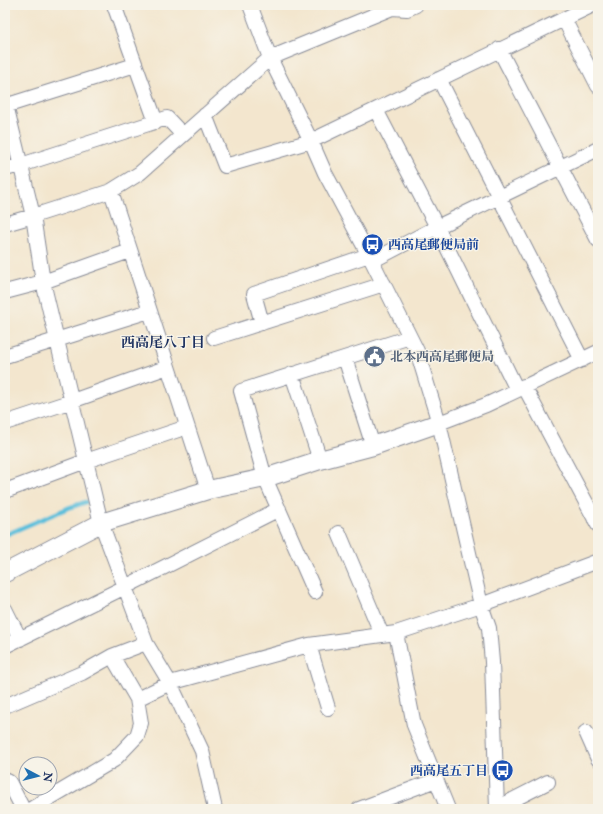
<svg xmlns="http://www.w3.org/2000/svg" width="603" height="814" font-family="'IM FELL Double Pica','Noto Serif JP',serif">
  <rect width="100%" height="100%" fill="#f7f3e8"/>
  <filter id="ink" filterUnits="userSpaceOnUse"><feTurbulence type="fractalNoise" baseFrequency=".025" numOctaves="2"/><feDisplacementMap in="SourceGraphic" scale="8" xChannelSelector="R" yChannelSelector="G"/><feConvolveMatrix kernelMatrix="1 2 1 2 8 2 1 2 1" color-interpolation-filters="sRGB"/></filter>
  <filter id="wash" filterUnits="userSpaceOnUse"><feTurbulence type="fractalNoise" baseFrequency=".012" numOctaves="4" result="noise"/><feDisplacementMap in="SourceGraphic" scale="16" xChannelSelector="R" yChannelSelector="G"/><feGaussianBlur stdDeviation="0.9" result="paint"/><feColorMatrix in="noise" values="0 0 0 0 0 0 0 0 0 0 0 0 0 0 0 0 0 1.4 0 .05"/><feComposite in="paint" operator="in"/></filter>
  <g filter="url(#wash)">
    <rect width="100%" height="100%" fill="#f3e6ce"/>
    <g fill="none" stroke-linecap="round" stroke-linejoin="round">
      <!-- stream -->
      <path stroke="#5cbfdb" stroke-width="4.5" d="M 5,535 L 68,508 L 86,502"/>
    </g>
  </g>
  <g filter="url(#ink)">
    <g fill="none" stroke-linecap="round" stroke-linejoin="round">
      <defs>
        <path id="minor" d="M 114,5 L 156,122
          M 250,5 L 270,58 L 311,141 L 325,173 L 372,261 L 417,351 L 439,423 L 481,605 L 489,628 L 492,662 L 497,809
          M 564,19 L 598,86
          M 499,49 L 598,240
          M 439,79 L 582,360
          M 5,101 L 33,216 L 43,282 L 101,523 L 146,643 L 112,656 L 82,673 L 5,706
          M 5,106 L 135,65
          M 376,110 L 437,227 L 517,390
          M 205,115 L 225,166 L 311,141 L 593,5
          M 5,169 L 21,165 L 167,118 L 183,135
          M 111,191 L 208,490
          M 5,224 L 33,216 L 111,191 L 140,173 L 270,58 L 392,8 L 407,9 L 416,5
          M 372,261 L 437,227 L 598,149
          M 5,292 L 43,282 L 130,251
          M 262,323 L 254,294 L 369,255
          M 214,338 L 384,284
          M 5,356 L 149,311
          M 345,358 L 373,446
          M 292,374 L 320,460
          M 524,386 L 598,525
          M 5,423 L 72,401 L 168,367
          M 439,423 L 486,405 L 598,352
          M 5,491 L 86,461 L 187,427
          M 339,533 L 382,635
          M 315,592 L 265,478 L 241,391 L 410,337
          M 5,609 L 20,639
          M 396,633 L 414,725 L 448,809
          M 146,643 L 170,683 L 202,751 L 215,809
          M 309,645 L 328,708
          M 5,646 L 125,587 L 279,509
          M 137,699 L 170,683 L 309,645 L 396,633 L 481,605 L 598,561
          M 586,732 L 598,759
          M 5,780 L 9,782 L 23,809
          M 497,808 L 548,782
          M 31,809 L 114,760 L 137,736 L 141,723 L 137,699 L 112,656
          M 359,809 L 436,780"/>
        <path id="tertiary" d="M 5,573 L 101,523 L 208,490 L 265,478 L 320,460 L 373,446 L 439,423"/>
      </defs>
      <!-- minor casing -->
      <use href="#minor" stroke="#878a96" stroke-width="16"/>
      <!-- tertiary casing -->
      <use href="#tertiary" stroke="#878a96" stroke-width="20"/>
      <!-- minor -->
      <use href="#minor" stroke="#fff" stroke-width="14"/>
      <!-- tertiary -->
      <use href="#tertiary" stroke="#fff" stroke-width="18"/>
    </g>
  </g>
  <!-- icons -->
  <defs>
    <symbol id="bus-disc" viewBox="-11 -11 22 22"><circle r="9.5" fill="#1a4fb4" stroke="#f7f3e8"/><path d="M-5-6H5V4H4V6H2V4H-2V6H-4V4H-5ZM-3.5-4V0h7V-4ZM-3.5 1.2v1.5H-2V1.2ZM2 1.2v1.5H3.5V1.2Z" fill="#fff"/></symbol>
    <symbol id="civic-disc" viewBox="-11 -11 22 22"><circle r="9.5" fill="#5c6f8a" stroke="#f7f3e8"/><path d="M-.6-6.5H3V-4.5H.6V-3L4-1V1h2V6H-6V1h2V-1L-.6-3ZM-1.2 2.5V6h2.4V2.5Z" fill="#fff"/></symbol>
  </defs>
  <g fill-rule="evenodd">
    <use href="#bus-disc" x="360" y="232" width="25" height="25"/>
    <use href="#civic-disc" x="362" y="344" width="25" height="25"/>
    <use href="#bus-disc" x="490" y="758" width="25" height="25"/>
  </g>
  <g text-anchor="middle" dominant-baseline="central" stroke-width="3" stroke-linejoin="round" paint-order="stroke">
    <!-- transit labels -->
    <g font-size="13" font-weight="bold" fill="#164399" stroke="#f7f3e8" text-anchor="start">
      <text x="388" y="245">西高尾郵便局前</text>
      <text x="488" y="771" text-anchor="end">西高尾五丁目</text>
    </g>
    <!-- service labels -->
    <g font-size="13" font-weight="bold" fill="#4e5e75" stroke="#f7f3e8" text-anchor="start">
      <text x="390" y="357">北本西高尾郵便局</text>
    </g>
    <!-- neighbourhood labels -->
    <g font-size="14" font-weight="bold" fill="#1b2f5e" stroke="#f7f3e8">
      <text x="163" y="342">西高尾八丁目</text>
    </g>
  </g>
  <!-- margin -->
  <rect width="603" height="814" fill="none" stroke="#f7f3e8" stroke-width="20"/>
  <!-- north arrow -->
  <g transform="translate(38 776) rotate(97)"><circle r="19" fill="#f7f3e8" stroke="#9fa5b1"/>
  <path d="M0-3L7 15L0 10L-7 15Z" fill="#1f6fb2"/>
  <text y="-6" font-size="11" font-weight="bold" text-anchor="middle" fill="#1b2f5e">N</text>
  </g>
</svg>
